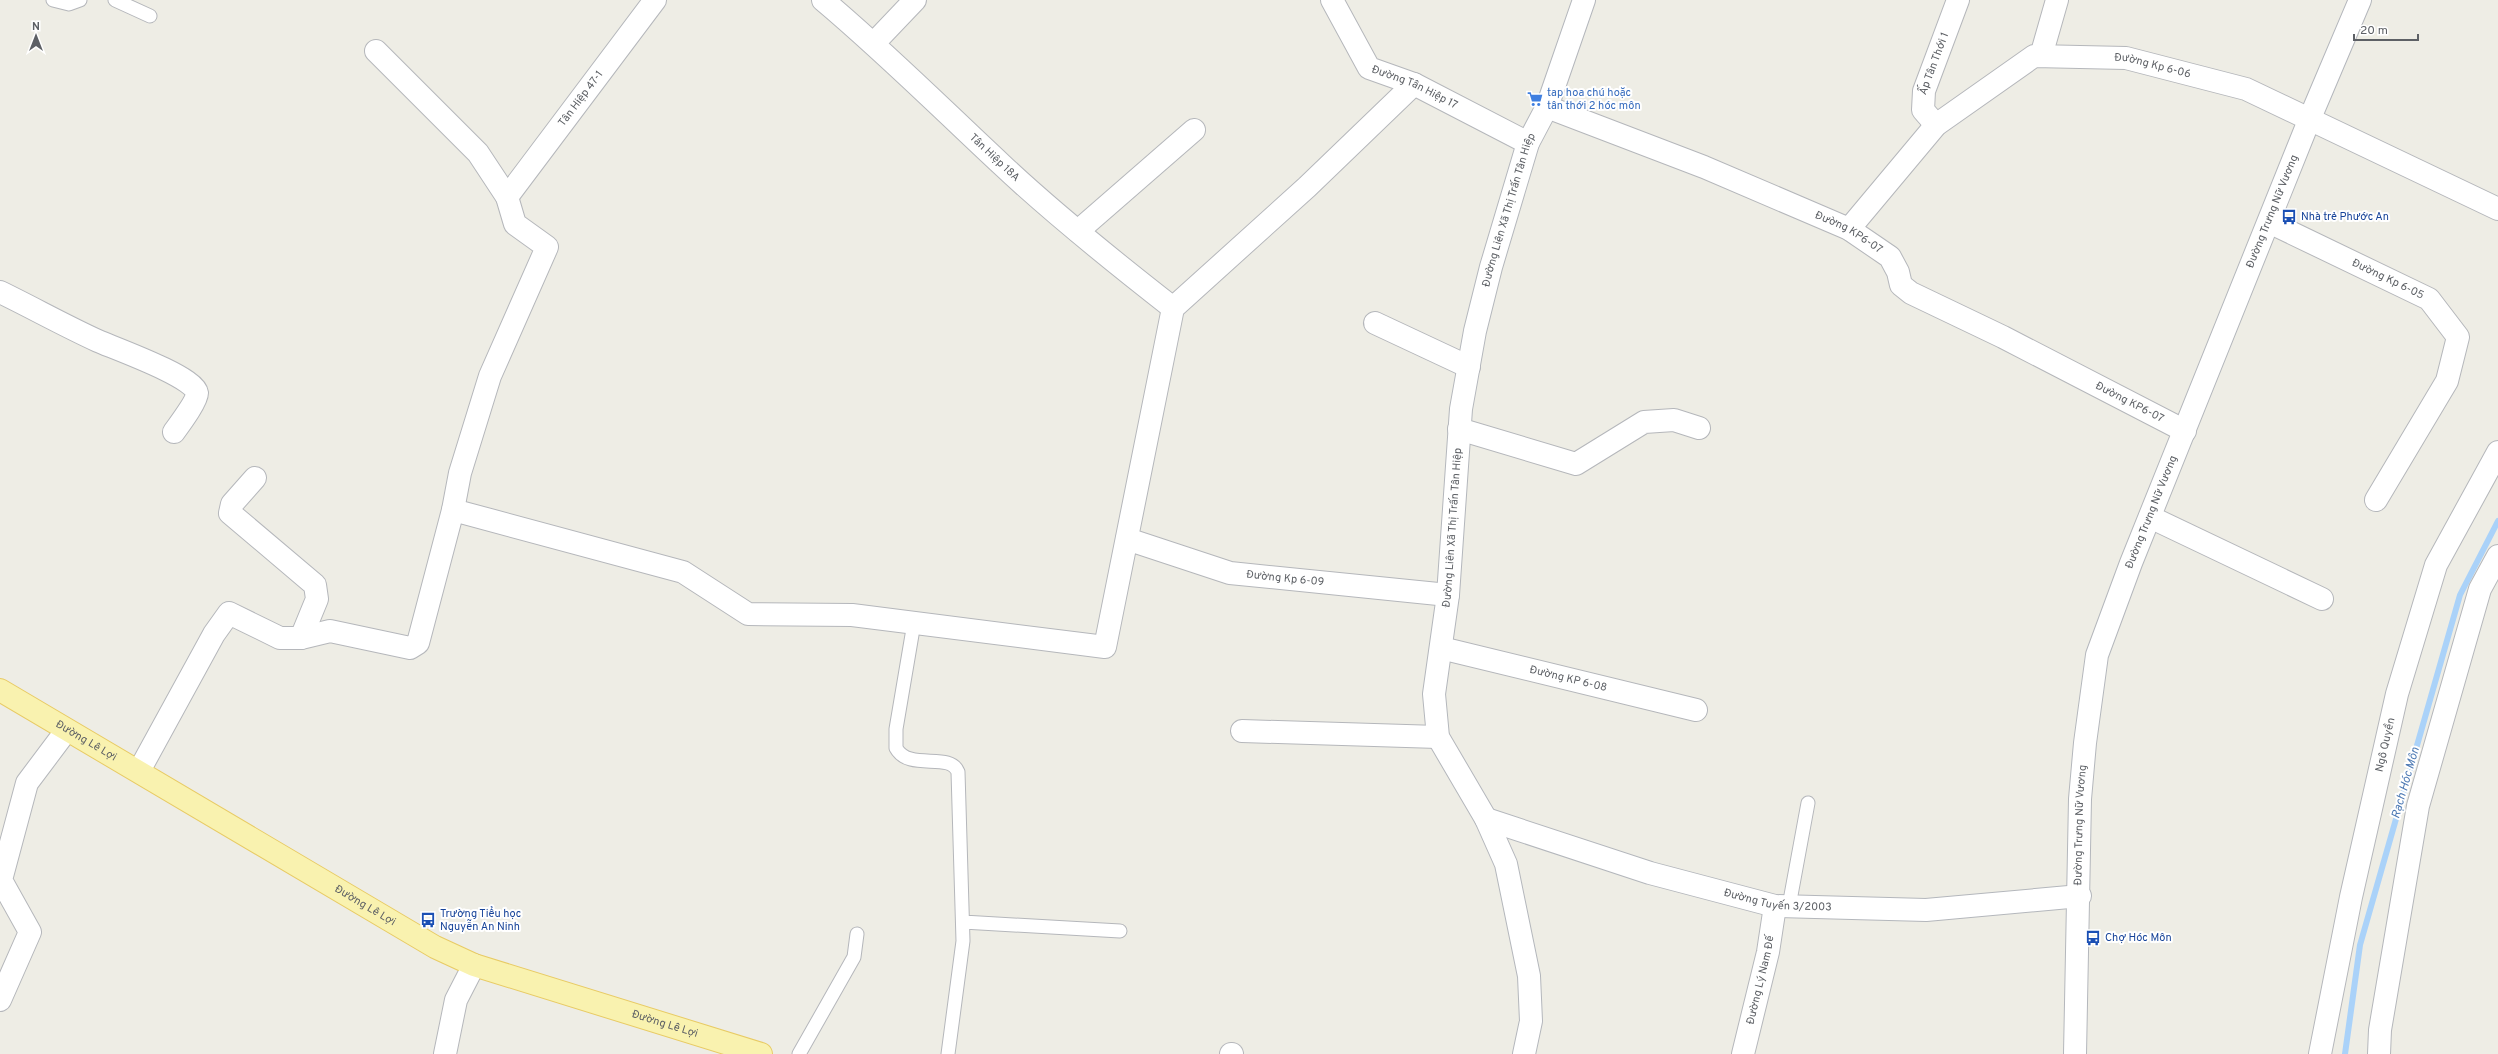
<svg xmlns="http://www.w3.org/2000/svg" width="2498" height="1054" font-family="Overpass,sans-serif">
  <rect width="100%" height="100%" fill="#eeede5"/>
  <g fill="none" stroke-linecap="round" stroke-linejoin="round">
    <!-- stream -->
    <path stroke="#aad2f9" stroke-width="6" d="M 2345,1054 L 2360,945 L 2460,595 L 2498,521"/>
    <defs>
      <path id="lane" d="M 53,0 L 69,4 L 80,0
        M 115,0 L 150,16
        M 914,623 L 896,729 L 896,748 C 909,772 950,751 958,772 L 963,941 L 948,1054
        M 1789,906 L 1808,803
        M 963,922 L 1120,931
        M 799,1054 L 854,957 L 857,934"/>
      <g id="street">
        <path id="s1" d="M 823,0 C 885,52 942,109 1001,164 C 1055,215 1114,262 1173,308"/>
        <path id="s2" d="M 1332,0 L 1369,68 L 1414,84 L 1528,143"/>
        <path d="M 874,43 L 915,0"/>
        <path d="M 2041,56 L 2057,0"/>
        <path id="s3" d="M 1547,107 L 1704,167 L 1849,229 L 1890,257 L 1898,272 L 1901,285 L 1911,293 L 2003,337 L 2185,431"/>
        <path id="s4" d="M 1936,125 L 1923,110 L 1924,91 L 1958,0"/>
        <path id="s5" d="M 507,197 L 655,0"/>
        <path id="s6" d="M 2269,222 L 2429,299 L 2458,337 L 2447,381 L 2376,500"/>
        <path id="s7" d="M 1849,229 L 1936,125 L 2034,56 L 2126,58 L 2246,89 L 2498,209"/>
        <path d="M 1078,231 L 1194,130"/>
        <path d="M 0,292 C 33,308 65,326 98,341 C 114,348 195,377 197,393 C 197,401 179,425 174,432"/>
        <path d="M 1375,323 L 1469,367"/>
        <path d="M 1459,429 L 1576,464 L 1644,422 L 1674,420 L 1699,428"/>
        <path d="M 255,478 L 232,504 L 230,513 L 315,585 L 317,599 L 301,638"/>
        <path d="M 453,510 L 683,572 L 748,614 L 852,615 L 1105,647 L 1173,308 L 1307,187 L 1414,84"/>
        <path d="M 2150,517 L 2322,599"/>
        <path id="s8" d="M 1127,539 L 1230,573 L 1448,595"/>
        <path id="s9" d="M 1441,648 L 1696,710"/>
        <path d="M 1242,731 L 1438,737"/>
        <path d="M 139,771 L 214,634 L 229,613 L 280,638 L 301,638 L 330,631 L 410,648 L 418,643 L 453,510 L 460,473 L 490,376 L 547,247 L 515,224 L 507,197 L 478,153 L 376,51"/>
        <path d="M 0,1000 L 30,932 L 1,880 L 27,783 L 66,731"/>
        <path d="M 445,1054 L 456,1000 L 474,965"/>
        <path d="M 1231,1054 L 1232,1054"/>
        <path id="s10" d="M 1743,1054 L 1768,952 L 1775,906"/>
        <path id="s11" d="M 2320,1054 L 2351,897 L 2397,694 L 2436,565 L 2498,452"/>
        <path d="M 2379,1054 L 2380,1030 L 2418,806 L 2480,589 L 2498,556"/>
      </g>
      <g id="secondary">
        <path id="s12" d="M 1486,819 L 1650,873 L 1775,906 L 1926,910 L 2080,896"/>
        <path id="s13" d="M 1524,1054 L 1531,1021 L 1529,976 L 1506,864 L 1486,819 L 1438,737 L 1434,694 L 1448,595 L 1461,409 L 1475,331 L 1491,267 L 1528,143 L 1547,107 L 1584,0"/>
        <path id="s14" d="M 2075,1054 L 2080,799 L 2085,743 L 2097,655 L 2131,563 L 2310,118 L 2360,0"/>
      </g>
      <g id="primary">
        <path id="s15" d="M 0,690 L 435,947 L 474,965 L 761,1054"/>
      </g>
    </defs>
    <!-- lane casing -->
    <use href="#lane" stroke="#b5b7bb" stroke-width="15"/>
    <!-- street casing -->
    <use href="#street" stroke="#b5b7bb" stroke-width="24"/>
    <!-- secondary casing -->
    <use href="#secondary" stroke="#b4b7bc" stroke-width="24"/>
    <!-- primary casing -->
    <use href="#primary" stroke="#e8cb65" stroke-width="24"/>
    <!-- lane -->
    <use href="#lane" stroke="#fff" stroke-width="13"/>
    <!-- street -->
    <use href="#street" stroke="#fff" stroke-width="22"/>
    <!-- secondary -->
    <use href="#secondary" stroke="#fff" stroke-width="22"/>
    <!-- primary -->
    <use href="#primary" stroke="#f9f2af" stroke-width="22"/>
  </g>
  <!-- icons -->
  <defs>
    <symbol id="supermarket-bare" viewBox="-9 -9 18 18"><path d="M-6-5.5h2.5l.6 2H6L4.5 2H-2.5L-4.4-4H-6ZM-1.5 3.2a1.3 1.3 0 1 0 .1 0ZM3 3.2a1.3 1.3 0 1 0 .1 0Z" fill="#3f7fe0" stroke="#fff" stroke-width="2.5" paint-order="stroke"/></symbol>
    <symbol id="bus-bare" viewBox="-9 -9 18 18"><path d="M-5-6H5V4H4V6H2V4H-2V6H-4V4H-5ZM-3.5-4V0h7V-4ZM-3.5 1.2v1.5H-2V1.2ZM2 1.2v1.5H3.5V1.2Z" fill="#1a4fb4" stroke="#fff" stroke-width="2.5" paint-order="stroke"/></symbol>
  </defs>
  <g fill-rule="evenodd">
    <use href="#supermarket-bare" x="1524" y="88" width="22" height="22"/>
    <use href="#bus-bare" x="2278" y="206" width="22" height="22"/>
    <use href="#bus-bare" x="417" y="909" width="22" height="22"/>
    <use href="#bus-bare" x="2082" y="927" width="22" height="22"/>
  </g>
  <g text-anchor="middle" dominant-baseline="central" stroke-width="4" stroke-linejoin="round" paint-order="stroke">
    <!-- street labels -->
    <g font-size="11" fill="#5d6065" stroke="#fff">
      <text stroke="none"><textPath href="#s4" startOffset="68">Ấp Tân Thới 1</textPath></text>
      <text stroke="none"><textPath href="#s7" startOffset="375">Đường Kp 6-06</textPath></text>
      <text stroke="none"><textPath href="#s2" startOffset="127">Đường Tân Hiệp 17</textPath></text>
      <text stroke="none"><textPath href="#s5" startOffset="123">Tân Hiệp 47-1</textPath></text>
      <text stroke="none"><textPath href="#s1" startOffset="233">Tân Hiệp 18A</textPath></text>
      <text stroke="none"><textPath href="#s13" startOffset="872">Đường Liên Xã Thị Trấn Tân Hiệp</textPath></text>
      <text stroke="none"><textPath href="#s14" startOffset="877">Đường Trưng Nữ Vương</textPath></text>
      <text stroke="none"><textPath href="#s3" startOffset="327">Đường KP6-07</textPath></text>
      <text stroke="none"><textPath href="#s6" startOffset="132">Đường Kp 6-05</textPath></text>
      <text stroke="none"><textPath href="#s3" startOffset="663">Đường KP6-07</textPath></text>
      <text stroke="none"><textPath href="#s14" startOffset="553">Đường Trưng Nữ Vương</textPath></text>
      <text stroke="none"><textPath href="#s13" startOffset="548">Đường Liên Xã Thị Trấn Tân Hiệp</textPath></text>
      <text stroke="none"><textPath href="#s8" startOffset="164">Đường Kp 6-09</textPath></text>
      <text stroke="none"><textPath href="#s9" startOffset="131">Đường KP 6-08</textPath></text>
      <text stroke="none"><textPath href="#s15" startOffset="100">Đường Lê Lợi</textPath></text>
      <text stroke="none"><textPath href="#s11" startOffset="316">Ngô Quyền</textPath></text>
      <text stroke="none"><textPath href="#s14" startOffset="229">Đường Trưng Nữ Vương</textPath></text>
      <text stroke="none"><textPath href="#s12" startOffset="304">Đường Tuyến 3/2003</textPath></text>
      <text stroke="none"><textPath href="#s15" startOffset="424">Đường Lê Lợi</textPath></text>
      <text stroke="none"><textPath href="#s10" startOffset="76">Đường Lý Nam Đế</textPath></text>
      <text stroke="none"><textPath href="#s15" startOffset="748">Đường Lê Lợi</textPath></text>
    </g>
    <!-- shop labels -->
    <g font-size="11" fill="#366cbe" stroke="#fff" text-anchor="start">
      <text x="1547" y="93">tap hoa chú hoặc<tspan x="1547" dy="13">tân thới 2 hóc môn</tspan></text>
    </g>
    <!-- transit labels -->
    <g font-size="11" fill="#164399" stroke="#fff" text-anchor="start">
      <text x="2301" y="217">Nhà trẻ Phước An</text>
      <text x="440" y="914">Trường Tiểu học<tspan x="440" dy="13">Nguyễn An Ninh</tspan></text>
      <text x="2105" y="938">Chợ Hóc Môn</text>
    </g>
    <!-- water labels -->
    <g font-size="12" font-style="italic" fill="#4b78b3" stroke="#fff">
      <text transform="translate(2406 783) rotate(-74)">Rạch Hóc Môn</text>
    </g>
  </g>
  <!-- north arrow -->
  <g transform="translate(36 36)" stroke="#ffffff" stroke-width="3" paint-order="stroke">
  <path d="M0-3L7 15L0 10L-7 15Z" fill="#5d6065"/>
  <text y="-6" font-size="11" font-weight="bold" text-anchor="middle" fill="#5d6065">N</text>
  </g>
  <!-- scale -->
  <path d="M2354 34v6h64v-6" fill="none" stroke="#5d6065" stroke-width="2"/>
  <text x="2360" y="34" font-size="12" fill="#5d6065" stroke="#ffffff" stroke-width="3" paint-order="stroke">20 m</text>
</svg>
